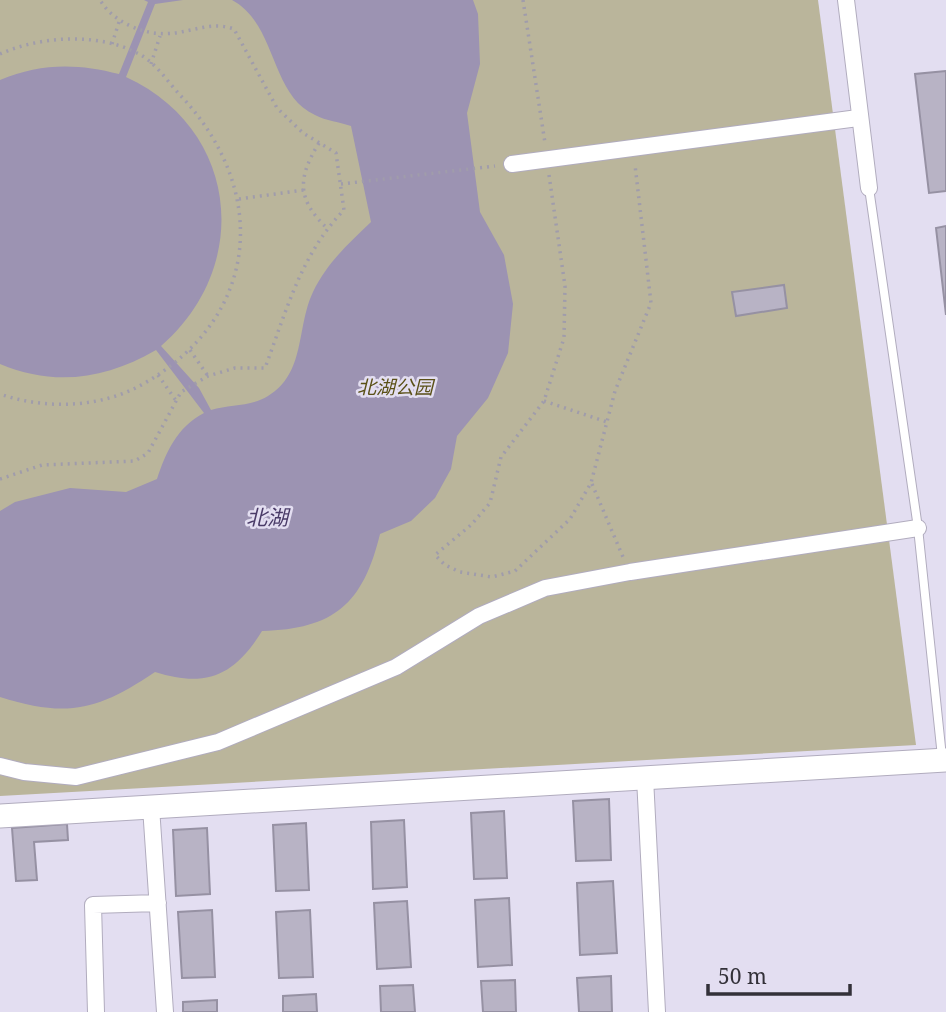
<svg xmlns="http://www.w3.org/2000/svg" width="946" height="1012" font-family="'Noto Serif','Noto Sans SC',serif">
  <rect width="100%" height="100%" fill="#e3def1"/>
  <!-- green -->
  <path fill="#bab59b" d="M 0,0 L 818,0 L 916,745 L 0,796 Z"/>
  <!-- water -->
  <path fill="#9c93b2" d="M 144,0 L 183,0 L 155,4 L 126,77 C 239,129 253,266 161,346 L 199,388 L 211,410 C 230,404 250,407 268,396 C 306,373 296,328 313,292 C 327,263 348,244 371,222 L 351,126 C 340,122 326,121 315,115 C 270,95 277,24 232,0 L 473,0 L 478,14 L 480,64 L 467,113 L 480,212 L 504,255 L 513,304 L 508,353 L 488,398 L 457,436 L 451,469 L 435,498 L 411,521 L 380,534 C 363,604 334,629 262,631 C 234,676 206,688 155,672 C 97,711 67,718 0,697 L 0,511 L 15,502 L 70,488 L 126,492 L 157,479 C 166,452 177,427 204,413 L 156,350 C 106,379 55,387 0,364 L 0,80 C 40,63 77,63 119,74 L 148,2 Z"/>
  <!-- building -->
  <path fill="#b8b3c5" stroke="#9691a3" stroke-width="2" d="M 946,71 L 946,191 L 929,193 L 915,74 Z
    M 946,226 L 946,315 L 936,228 Z
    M 784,285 L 787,308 L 736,316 L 732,292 Z
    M 609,799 L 611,860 L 576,861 L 573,801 Z
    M 504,811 L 507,878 L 474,879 L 471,813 Z
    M 404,820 L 407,887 L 373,889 L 371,822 Z
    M 306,823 L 309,890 L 276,891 L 273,825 Z
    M 67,824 L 68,840 L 34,842 L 37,880 L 16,881 L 12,828 Z
    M 207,828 L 210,894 L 176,896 L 173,830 Z
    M 613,881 L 617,953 L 580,955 L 577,883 Z
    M 509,898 L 512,965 L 478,967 L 475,900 Z
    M 407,901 L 411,967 L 377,969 L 374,903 Z
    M 212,910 L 215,977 L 182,978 L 178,912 Z
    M 310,910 L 313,977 L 279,978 L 276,912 Z
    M 611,976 L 612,1012 L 579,1012 L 577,978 Z
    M 515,980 L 516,1012 L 483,1012 L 481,981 Z
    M 413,985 L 415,1012 L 381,1012 L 380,986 Z
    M 316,994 L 317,1012 L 283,1012 L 283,996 Z
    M 217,1000 L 217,1012 L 183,1012 L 183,1002 Z"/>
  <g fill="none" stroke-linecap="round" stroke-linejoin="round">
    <defs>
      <path id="lane" d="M 869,188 L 918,528 L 942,757"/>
      <path id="street" d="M 846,0 L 869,188
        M 512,164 L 858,118
        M 0,766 L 24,772 L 76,777 L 218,742 L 396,667 L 479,616 L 545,588 L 630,572 L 918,528
        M 645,778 L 657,1012
        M 151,807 L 165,1012
        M 96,1012 L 93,905 L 158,903"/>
      <path id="secondary" d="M 0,816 L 946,760"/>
    </defs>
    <!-- lane casing -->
    <use href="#lane" stroke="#b1acbe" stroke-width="10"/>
    <!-- street casing -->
    <use href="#street" stroke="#b1acbe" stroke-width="18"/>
    <!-- secondary casing -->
    <use href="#secondary" stroke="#b1acbe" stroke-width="25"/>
    <!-- path -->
    <path stroke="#a09cab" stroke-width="3.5" stroke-dasharray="2 5" stroke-linecap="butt" d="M 523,0 L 545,143
      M 112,44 L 119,22
      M 0,54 C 40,36 99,32 139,54 C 155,62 168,82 180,95 C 270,190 261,317 143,384 C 101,408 46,410 0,394
      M 151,64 L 160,36
      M 319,143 C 298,177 296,199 327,228
      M 549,175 L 565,286 L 564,338 L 544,401 L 501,457 L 490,503 L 471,525 L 435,555 L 445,565 L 460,572 L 492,577 L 515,571 L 570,519 L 591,483 L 615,391 L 651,303 L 635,165
      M 341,184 L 495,166
      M 239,199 L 304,190
      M 190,350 L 208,376
      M 158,375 L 177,402
      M 544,401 L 607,422
      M 0,479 L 42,465 L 135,461 L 148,453 L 181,392 L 208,376 L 235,368 L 265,368 C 286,312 301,254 344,210 L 336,153 L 303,133 L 277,108 L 234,29 C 201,17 178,46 133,27 C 119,21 108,13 100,0
      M 592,484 L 623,557"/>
    <!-- lane -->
    <use href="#lane" stroke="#fff" stroke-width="8"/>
    <!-- street -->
    <use href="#street" stroke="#fff" stroke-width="16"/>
    <!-- secondary -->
    <use href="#secondary" stroke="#fff" stroke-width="23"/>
  </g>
  <g text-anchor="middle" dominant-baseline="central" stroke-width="5" stroke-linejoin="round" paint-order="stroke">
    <!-- park labels -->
    <g font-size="19" font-style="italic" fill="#5a5017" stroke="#e3def1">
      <text x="395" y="387">北湖公园</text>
    </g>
    <!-- water labels -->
    <g font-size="21" font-style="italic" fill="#4a3b68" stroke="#e3def1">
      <text x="267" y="517">北湖</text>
    </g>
  </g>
  <!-- scale -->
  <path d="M708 984v10h142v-10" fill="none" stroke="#333139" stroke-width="3.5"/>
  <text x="718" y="984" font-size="21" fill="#333139" stroke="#e3def1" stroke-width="5" paint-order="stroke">50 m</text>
</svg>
